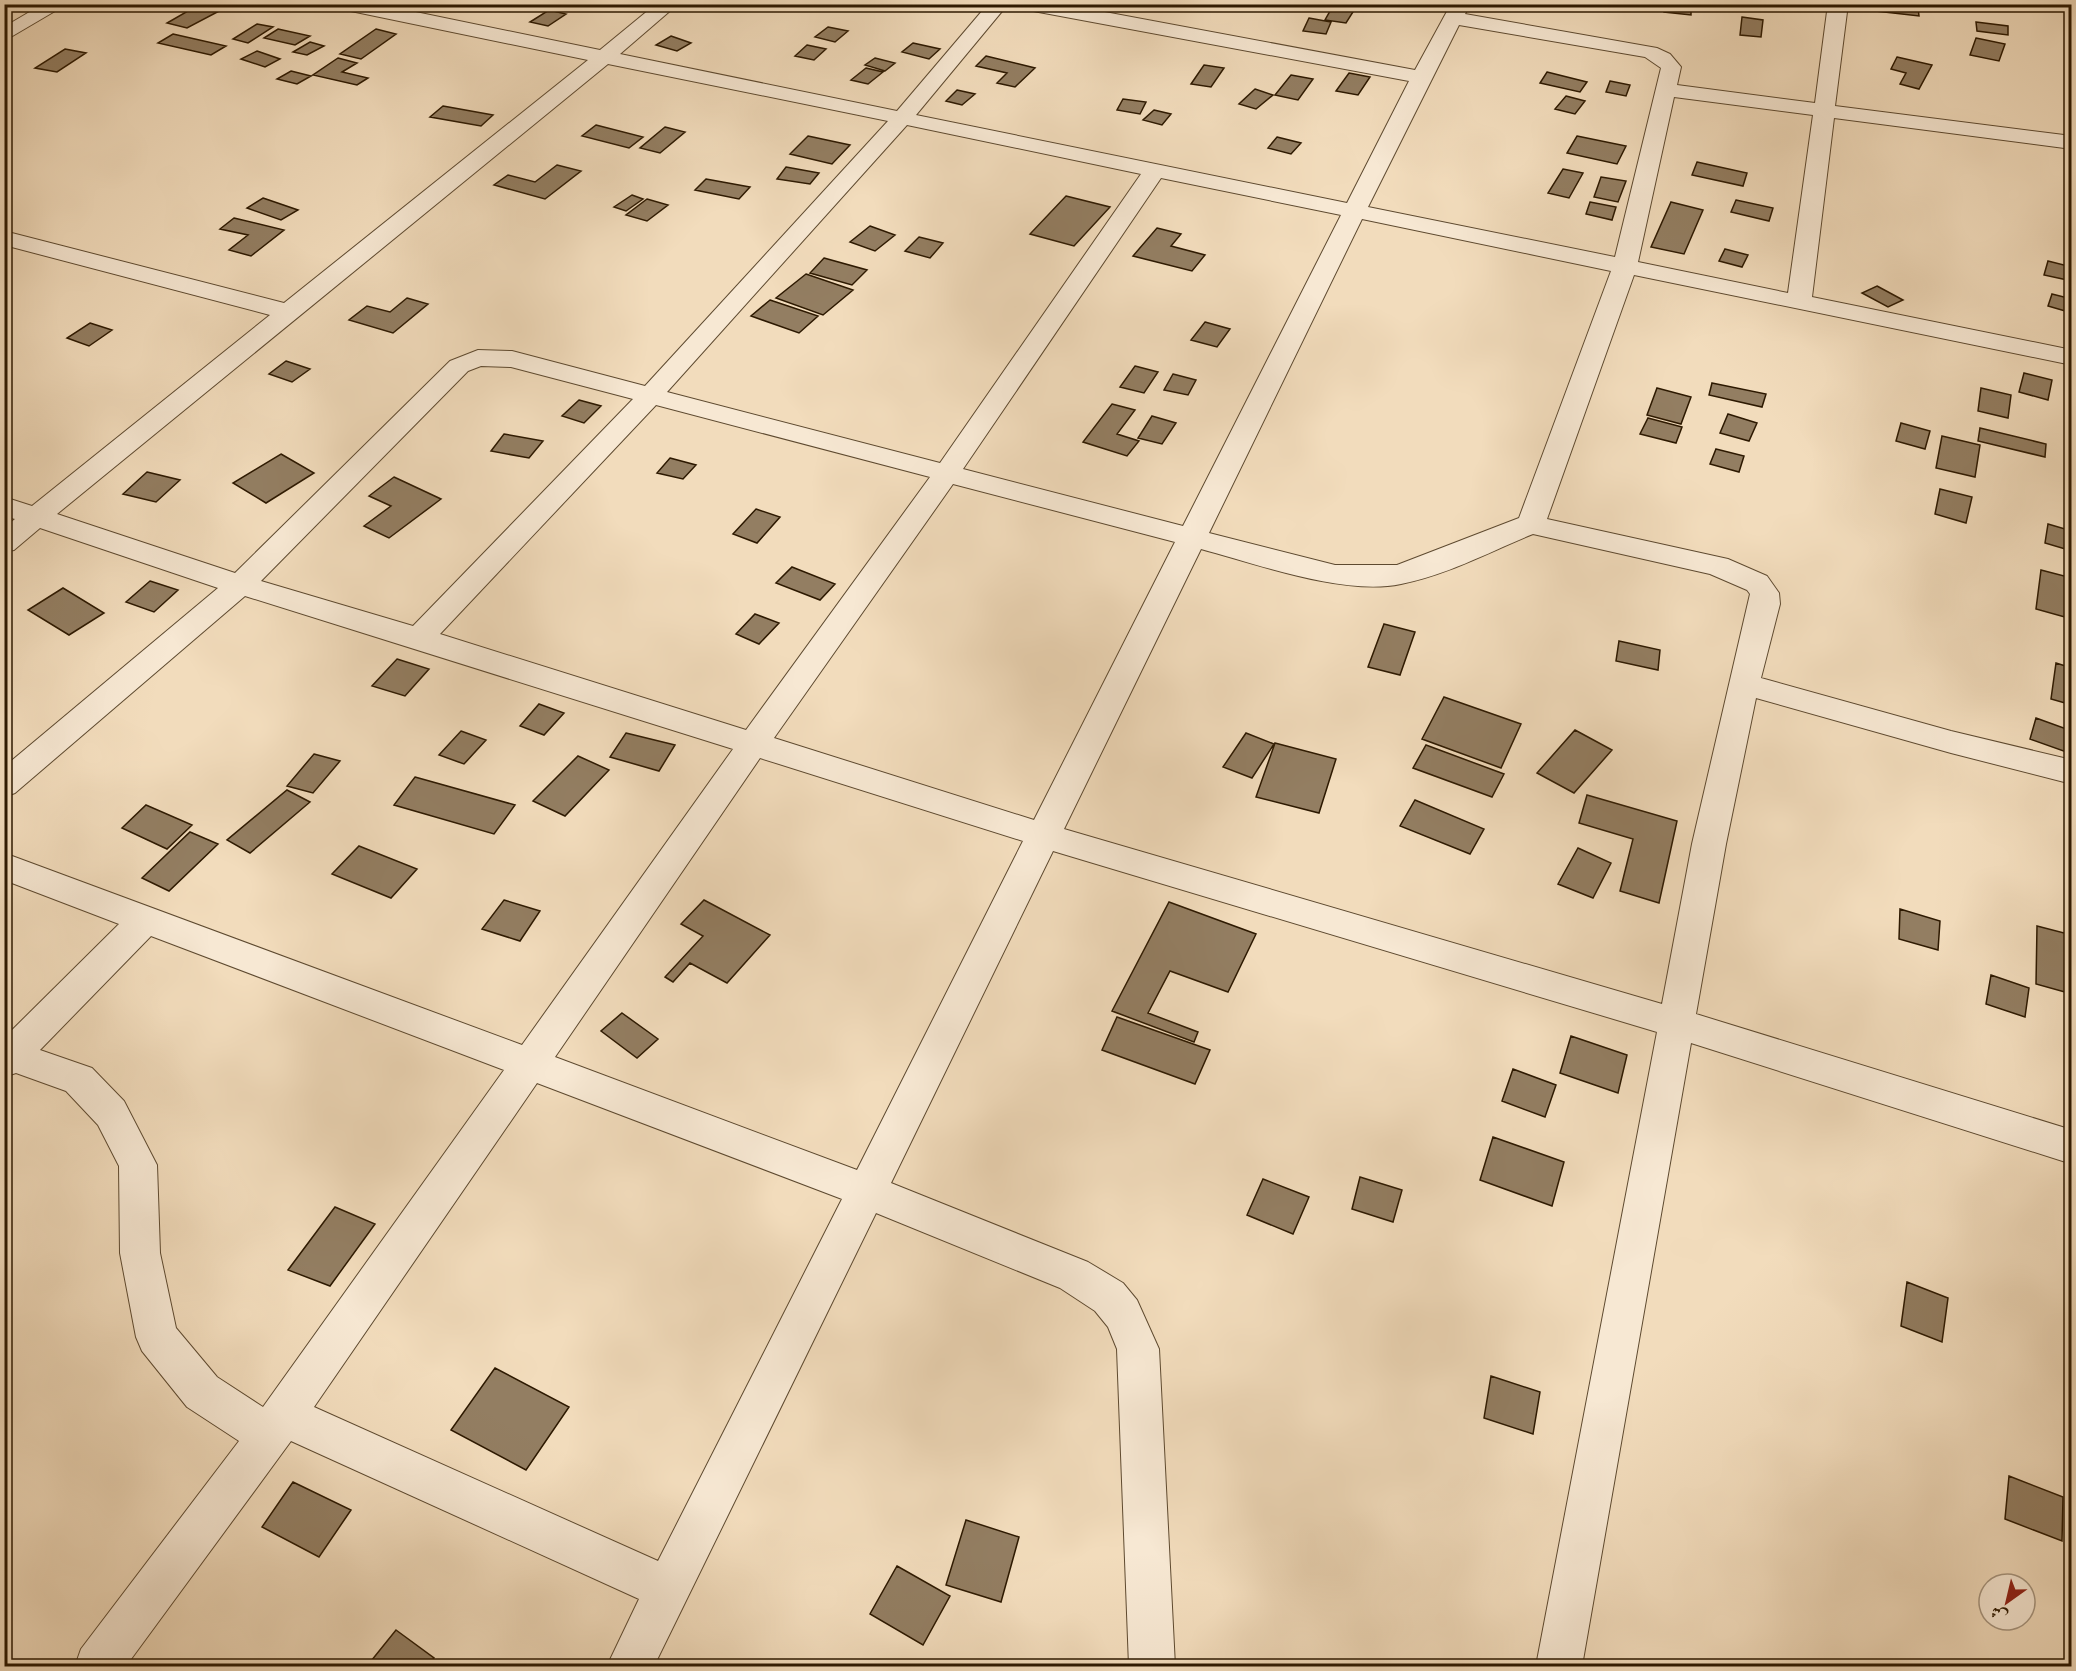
<svg xmlns="http://www.w3.org/2000/svg" width="2076" height="1671" font-family="'IM FELL English',Amiri,serif">
  <rect width="100%" height="100%" fill="#f2dcbc"/>
  <filter id="stains"><feTurbulence type="fractalNoise" baseFrequency=".00333" numOctaves="4"/><feColorMatrix values="0 0 0 0 .2 0 0 0 0 .09 0 0 0 0 .02 0 0 0 .5 -.17"/></filter>
  <radialGradient id="worn" r=".72"><stop offset=".6" stop-color="#630" stop-opacity="0"/><stop offset="1" stop-color="#630" stop-opacity=".3"/></radialGradient>
  <!-- building -->
  <path fill="#937e62" stroke="#2d1901" stroke-width="1.5" d="M 200,4 L 223,9 L 187,28 L 167,23 Z
    M 1334,4 L 1358,4 L 1346,23 L 1325,20 Z
    M 1664,4 L 1691,4 L 1691,15 L 1664,12 Z
    M 1867,4 L 1918,8 L 1919,16 L 1867,10 Z
    M 549,10 L 566,14 L 548,26 L 530,22 Z
    M 1742,17 L 1763,20 L 1761,37 L 1740,35 Z
    M 1309,18 L 1331,22 L 1326,34 L 1303,31 Z
    M 1976,22 L 2008,26 L 2008,35 L 1977,31 Z
    M 257,24 L 273,27 L 248,43 L 233,39 Z
    M 828,27 L 848,31 L 835,42 L 815,37 Z
    M 278,29 L 310,36 L 295,45 L 264,38 Z
    M 376,29 L 396,34 L 361,59 L 340,54 Z
    M 173,34 L 226,46 L 211,55 L 158,43 Z
    M 671,36 L 691,43 L 677,51 L 656,45 Z
    M 1976,38 L 2005,44 L 1999,61 L 1970,55 Z
    M 310,42 L 324,46 L 307,55 L 293,52 Z
    M 913,43 L 940,49 L 929,59 L 902,52 Z
    M 807,45 L 826,49 L 814,60 L 795,56 Z
    M 65,49 L 86,53 L 57,72 L 35,68 Z
    M 257,51 L 280,59 L 265,67 L 241,59 Z
    M 986,56 L 1035,68 L 1015,87 L 997,83 L 1007,73 L 976,66 Z
    M 1897,57 L 1932,65 L 1919,89 L 1900,84 L 1906,73 L 1891,69 Z
    M 338,58 L 357,63 L 342,72 L 368,78 L 357,85 L 313,75 Z
    M 875,58 L 895,63 L 885,71 L 865,65 Z
    M 1204,65 L 1224,68 L 1211,87 L 1191,84 Z
    M 866,68 L 883,72 L 868,84 L 851,80 Z
    M 291,71 L 311,76 L 297,84 L 277,79 Z
    M 1547,72 L 1587,82 L 1580,92 L 1540,83 Z
    M 1349,73 L 1370,77 L 1358,95 L 1336,91 Z
    M 1291,75 L 1313,79 L 1298,100 L 1275,95 Z
    M 1610,81 L 1630,85 L 1626,96 L 1606,92 Z
    M 1255,89 L 1273,95 L 1256,109 L 1239,104 Z
    M 957,90 L 975,94 L 962,105 L 946,101 Z
    M 1566,96 L 1585,101 L 1575,114 L 1555,109 Z
    M 1123,99 L 1146,102 L 1140,114 L 1117,110 Z
    M 443,106 L 493,115 L 481,126 L 430,117 Z
    M 1154,110 L 1171,114 L 1162,125 L 1143,120 Z
    M 596,125 L 643,137 L 629,148 L 582,136 Z
    M 665,127 L 685,132 L 660,153 L 640,148 Z
    M 808,136 L 850,145 L 832,164 L 790,154 Z
    M 1577,136 L 1626,146 L 1617,164 L 1567,153 Z
    M 1277,137 L 1301,143 L 1291,154 L 1268,148 Z
    M 1697,162 L 1747,173 L 1743,186 L 1692,175 Z
    M 557,165 L 581,171 L 545,199 L 494,185 L 508,175 L 535,182 Z
    M 786,167 L 819,173 L 810,184 L 777,179 Z
    M 1563,169 L 1583,173 L 1569,198 L 1548,193 Z
    M 1601,177 L 1626,181 L 1618,202 L 1594,197 Z
    M 706,179 L 750,187 L 739,199 L 695,190 Z
    M 632,195 L 643,199 L 626,211 L 614,207 Z
    M 1066,196 L 1110,207 L 1074,246 L 1030,234 Z
    M 263,198 L 298,210 L 281,220 L 247,208 Z
    M 647,199 L 668,205 L 647,221 L 626,215 Z
    M 1736,200 L 1773,208 L 1769,221 L 1731,212 Z
    M 1590,202 L 1616,207 L 1612,220 L 1586,214 Z
    M 1671,202 L 1703,210 L 1684,254 L 1651,247 Z
    M 234,218 L 284,230 L 251,256 L 229,250 L 248,235 L 220,229 Z
    M 870,226 L 895,235 L 875,251 L 850,242 Z
    M 1157,228 L 1181,234 L 1171,246 L 1205,255 L 1192,271 L 1133,256 Z
    M 919,237 L 943,243 L 930,258 L 905,251 Z
    M 1725,249 L 1748,255 L 1742,267 L 1719,261 Z
    M 824,258 L 867,270 L 852,285 L 810,273 Z
    M 2048,261 L 2072,267 L 2072,281 L 2044,275 Z
    M 806,274 L 853,290 L 823,315 L 776,298 Z
    M 1877,286 L 1903,300 L 1888,307 L 1862,293 Z
    M 2052,294 L 2072,299 L 2072,313 L 2048,306 Z
    M 407,298 L 428,304 L 393,333 L 349,320 L 367,306 L 390,312 Z
    M 770,300 L 818,316 L 799,333 L 751,316 Z
    M 1205,322 L 1230,329 L 1217,347 L 1191,340 Z
    M 90,323 L 112,330 L 89,346 L 67,338 Z
    M 286,361 L 310,369 L 292,382 L 269,374 Z
    M 1135,366 L 1158,372 L 1144,393 L 1120,387 Z
    M 2024,373 L 2052,380 L 2048,400 L 2019,392 Z
    M 1173,374 L 1196,380 L 1188,395 L 1164,390 Z
    M 1712,383 L 1766,394 L 1762,407 L 1709,395 Z
    M 1657,388 L 1691,397 L 1681,424 L 1647,415 Z
    M 1981,388 L 2011,395 L 2008,418 L 1978,411 Z
    M 579,400 L 601,406 L 584,423 L 562,416 Z
    M 1112,404 L 1135,410 L 1117,434 L 1139,441 L 1127,456 L 1083,442 Z
    M 1728,414 L 1757,423 L 1749,441 L 1720,433 Z
    M 1152,416 L 1176,423 L 1162,444 L 1138,438 Z
    M 1648,418 L 1682,427 L 1676,443 L 1640,434 Z
    M 1901,423 L 1930,431 L 1925,449 L 1896,441 Z
    M 1980,428 L 2046,444 L 2045,457 L 1978,441 Z
    M 504,434 L 543,441 L 529,458 L 491,451 Z
    M 1942,436 L 1980,445 L 1975,477 L 1936,468 Z
    M 1716,449 L 1744,456 L 1739,472 L 1710,464 Z
    M 281,454 L 314,473 L 266,503 L 233,483 Z
    M 670,458 L 696,465 L 683,479 L 657,473 Z
    M 147,472 L 180,480 L 156,502 L 123,494 Z
    M 394,477 L 441,499 L 389,538 L 364,526 L 391,506 L 369,496 Z
    M 1940,489 L 1972,497 L 1966,523 L 1935,514 Z
    M 756,509 L 780,517 L 757,543 L 733,534 Z
    M 2048,524 L 2072,531 L 2072,551 L 2045,543 Z
    M 792,567 L 835,584 L 820,600 L 776,583 Z
    M 2041,570 L 2072,578 L 2072,619 L 2036,609 Z
    M 150,581 L 178,590 L 154,612 L 126,602 Z
    M 63,588 L 104,613 L 69,635 L 28,610 Z
    M 755,614 L 779,623 L 759,644 L 736,634 Z
    M 1384,624 L 1415,632 L 1400,675 L 1368,667 Z
    M 1619,641 L 1660,650 L 1658,670 L 1616,661 Z
    M 397,659 L 429,669 L 405,696 L 372,686 Z
    M 2056,663 L 2072,668 L 2072,705 L 2051,699 Z
    M 1444,697 L 1521,724 L 1501,768 L 1422,739 Z
    M 539,704 L 564,713 L 544,735 L 520,726 Z
    M 2036,718 L 2072,731 L 2072,754 L 2030,739 Z
    M 1575,730 L 1612,750 L 1574,793 L 1537,773 Z
    M 461,731 L 486,740 L 464,764 L 439,755 Z
    M 626,733 L 675,745 L 659,771 L 610,757 Z
    M 1246,733 L 1274,744 L 1252,778 L 1223,767 Z
    M 1275,743 L 1336,759 L 1319,813 L 1256,797 Z
    M 1426,745 L 1504,774 L 1492,797 L 1413,768 Z
    M 314,754 L 340,761 L 313,793 L 287,786 Z
    M 578,756 L 609,770 L 565,816 L 533,801 Z
    M 415,777 L 515,805 L 494,834 L 394,805 Z
    M 287,790 L 310,802 L 250,853 L 227,840 Z
    M 1587,795 L 1677,821 L 1659,903 L 1620,891 L 1633,839 L 1579,823 Z
    M 1415,800 L 1484,829 L 1470,854 L 1400,826 Z
    M 146,805 L 192,825 L 167,849 L 122,828 Z
    M 190,832 L 218,844 L 169,891 L 142,878 Z
    M 359,846 L 417,869 L 391,898 L 332,874 Z
    M 1578,848 L 1611,863 L 1593,898 L 1558,884 Z
    M 504,900 L 540,911 L 520,941 L 482,929 Z
    M 704,900 L 770,935 L 727,983 L 690,963 L 673,982 L 665,977 L 703,936 L 681,924 Z
    M 1169,902 L 1256,934 L 1228,992 L 1170,971 L 1148,1013 L 1198,1032 L 1194,1042 L 1112,1011 Z
    M 1900,909 L 1940,921 L 1938,950 L 1899,939 Z
    M 2037,926 L 2072,935 L 2072,994 L 2036,984 Z
    M 1991,975 L 2029,988 L 2025,1017 L 1986,1004 Z
    M 622,1013 L 658,1039 L 637,1058 L 601,1031 Z
    M 1117,1017 L 1210,1050 L 1195,1084 L 1102,1050 Z
    M 1571,1036 L 1627,1055 L 1618,1093 L 1560,1073 Z
    M 1513,1069 L 1556,1085 L 1545,1117 L 1502,1101 Z
    M 1493,1137 L 1564,1162 L 1552,1206 L 1480,1180 Z
    M 1360,1177 L 1402,1190 L 1393,1222 L 1352,1209 Z
    M 1263,1179 L 1309,1197 L 1293,1234 L 1247,1215 Z
    M 335,1207 L 375,1224 L 330,1286 L 288,1270 Z
    M 1907,1282 L 1948,1298 L 1942,1342 L 1901,1326 Z
    M 495,1368 L 569,1407 L 526,1470 L 451,1430 Z
    M 1491,1376 L 1540,1392 L 1533,1434 L 1484,1418 Z
    M 2009,1476 L 2063,1497 L 2062,1541 L 2005,1519 Z
    M 293,1482 L 351,1510 L 319,1557 L 262,1527 Z
    M 966,1520 L 1019,1537 L 1001,1602 L 946,1585 Z
    M 897,1566 L 950,1596 L 923,1645 L 870,1614 Z
    M 396,1630 L 434,1658 L 428,1666 L 367,1666 Z"/>
  <g fill="none" stroke-linecap="round" stroke-linejoin="round">
    <defs>
      <path id="street" d="M 43,4 L 67,4 L 4,41 L 4,27 Z
        M 337,4 L 377,4 L 600,50 L 656,4 L 678,4 L 620,54 L 897,111 L 988,4 L 1008,4 L 916,115 L 1347,203 L 1409,81 L 1028,10 L 1019,4 L 1062,4 L 1415,70 L 1451,4 L 1470,4 L 1465,14 L 1657,48 L 1670,54 L 1681,67 L 1677,85 L 1815,103 L 1828,4 L 1848,4 L 1835,106 L 2072,136 L 2072,149 L 1834,118 L 1812,297 L 2072,350 L 2072,365 L 1634,275 L 1547,519 L 1728,559 L 1767,576 L 1779,593 L 1780,604 L 1761,678 L 1951,731 L 2072,760 L 2072,784 L 1951,753 L 1756,698 L 1726,844 L 1696,1014 L 2072,1130 L 2072,1164 L 1691,1043 L 1582,1666 L 1536,1666 L 1657,1032 L 1053,851 L 891,1183 L 1088,1262 L 1123,1283 L 1137,1300 L 1159,1349 L 1175,1666 L 1129,1666 L 1117,1349 L 1108,1327 L 1095,1311 L 1060,1288 L 876,1213 L 654,1666 L 607,1666 L 639,1599 L 291,1441 L 126,1666 L 75,1666 L 81,1649 L 239,1441 L 187,1407 L 142,1351 L 136,1337 L 120,1253 L 119,1166 L 98,1125 L 66,1091 L 16,1073 L 4,1077 L 4,1038 L 119,924 L 4,880 L 4,853 L 522,1045 L 733,749 L 245,596 L 15,793 L 4,797 L 4,767 L 218,588 L 40,528 L 14,550 L 4,552 L 4,528 L 15,519 L 4,516 L 4,497 L 32,506 L 270,315 L 4,245 L 4,231 L 284,303 L 588,60 L 346,10 ZM 1459,25 L 1645,57 L 1661,68 L 1615,257 L 1368,207 ZM 608,64 L 888,121 L 645,386 L 512,351 L 478,350 L 450,361 L 235,573 L 57,514 ZM 1674,97 L 1813,115 L 1788,293 L 1638,262 ZM 907,125 L 1141,174 L 940,463 L 667,392 ZM 1161,178 L 1341,215 L 1183,526 L 963,469 ZM 1362,219 L 1611,271 L 1519,518 L 1397,565 L 1335,565 L 1209,533 ZM 481,366 L 511,367 L 633,399 L 413,626 L 261,581 L 468,371 ZM 656,405 L 930,477 L 746,730 L 440,634 ZM 953,484 L 1175,542 L 1034,820 L 774,738 ZM 1533,534 L 1710,574 L 1747,590 L 1750,594 L 1692,844 L 1662,1004 L 1064,829 L 1201,549 C 1257,564 1344,596 1401,584 C 1447,575 1491,551 1533,534 ZM 760,758 L 1023,841 L 857,1170 L 555,1057 ZM 151,936 L 504,1070 L 263,1407 L 217,1377 L 176,1328 L 160,1253 L 157,1165 L 124,1101 L 92,1068 L 40,1050 ZM 537,1083 L 842,1199 L 658,1561 L 314,1407 Z"/>
    </defs>
    <!-- street casing -->
    <use href="#street" stroke="#5e4a30" stroke-width="2"/>
    <!-- street -->
    <use href="#street" fill="#f7e8d3" fill-rule="evenodd"/>
  </g>
  <!-- margin -->
  <rect width="2076" height="1671" fill="none" stroke="#f2dcbc" stroke-width="24"/>
  <rect x="6" y="6" width="2064" height="1659" fill="none" stroke="#2d1901" stroke-width="3"/>
  <rect x="12" y="12" width="2052" height="1647" fill="none" stroke="#2d1901" stroke-width="1.5"/>
  <!-- north arrow -->
  <g transform="translate(2007 1602) rotate(214)"><circle r="28" fill="#f7e8d3" stroke="#a6957f" stroke-width="1.5"/>
  <path d="M0-4.5L10 22L0 15L-10 22Z" fill="#8f2418"/>
  <text y="-9" font-size="16" font-weight="bold" text-anchor="middle" fill="#2d1901">ش</text>
  </g>
  <rect width="100%" height="100%" filter="url(#stains)"/>
  <rect width="100%" height="100%" fill="url(#worn)"/>
</svg>
